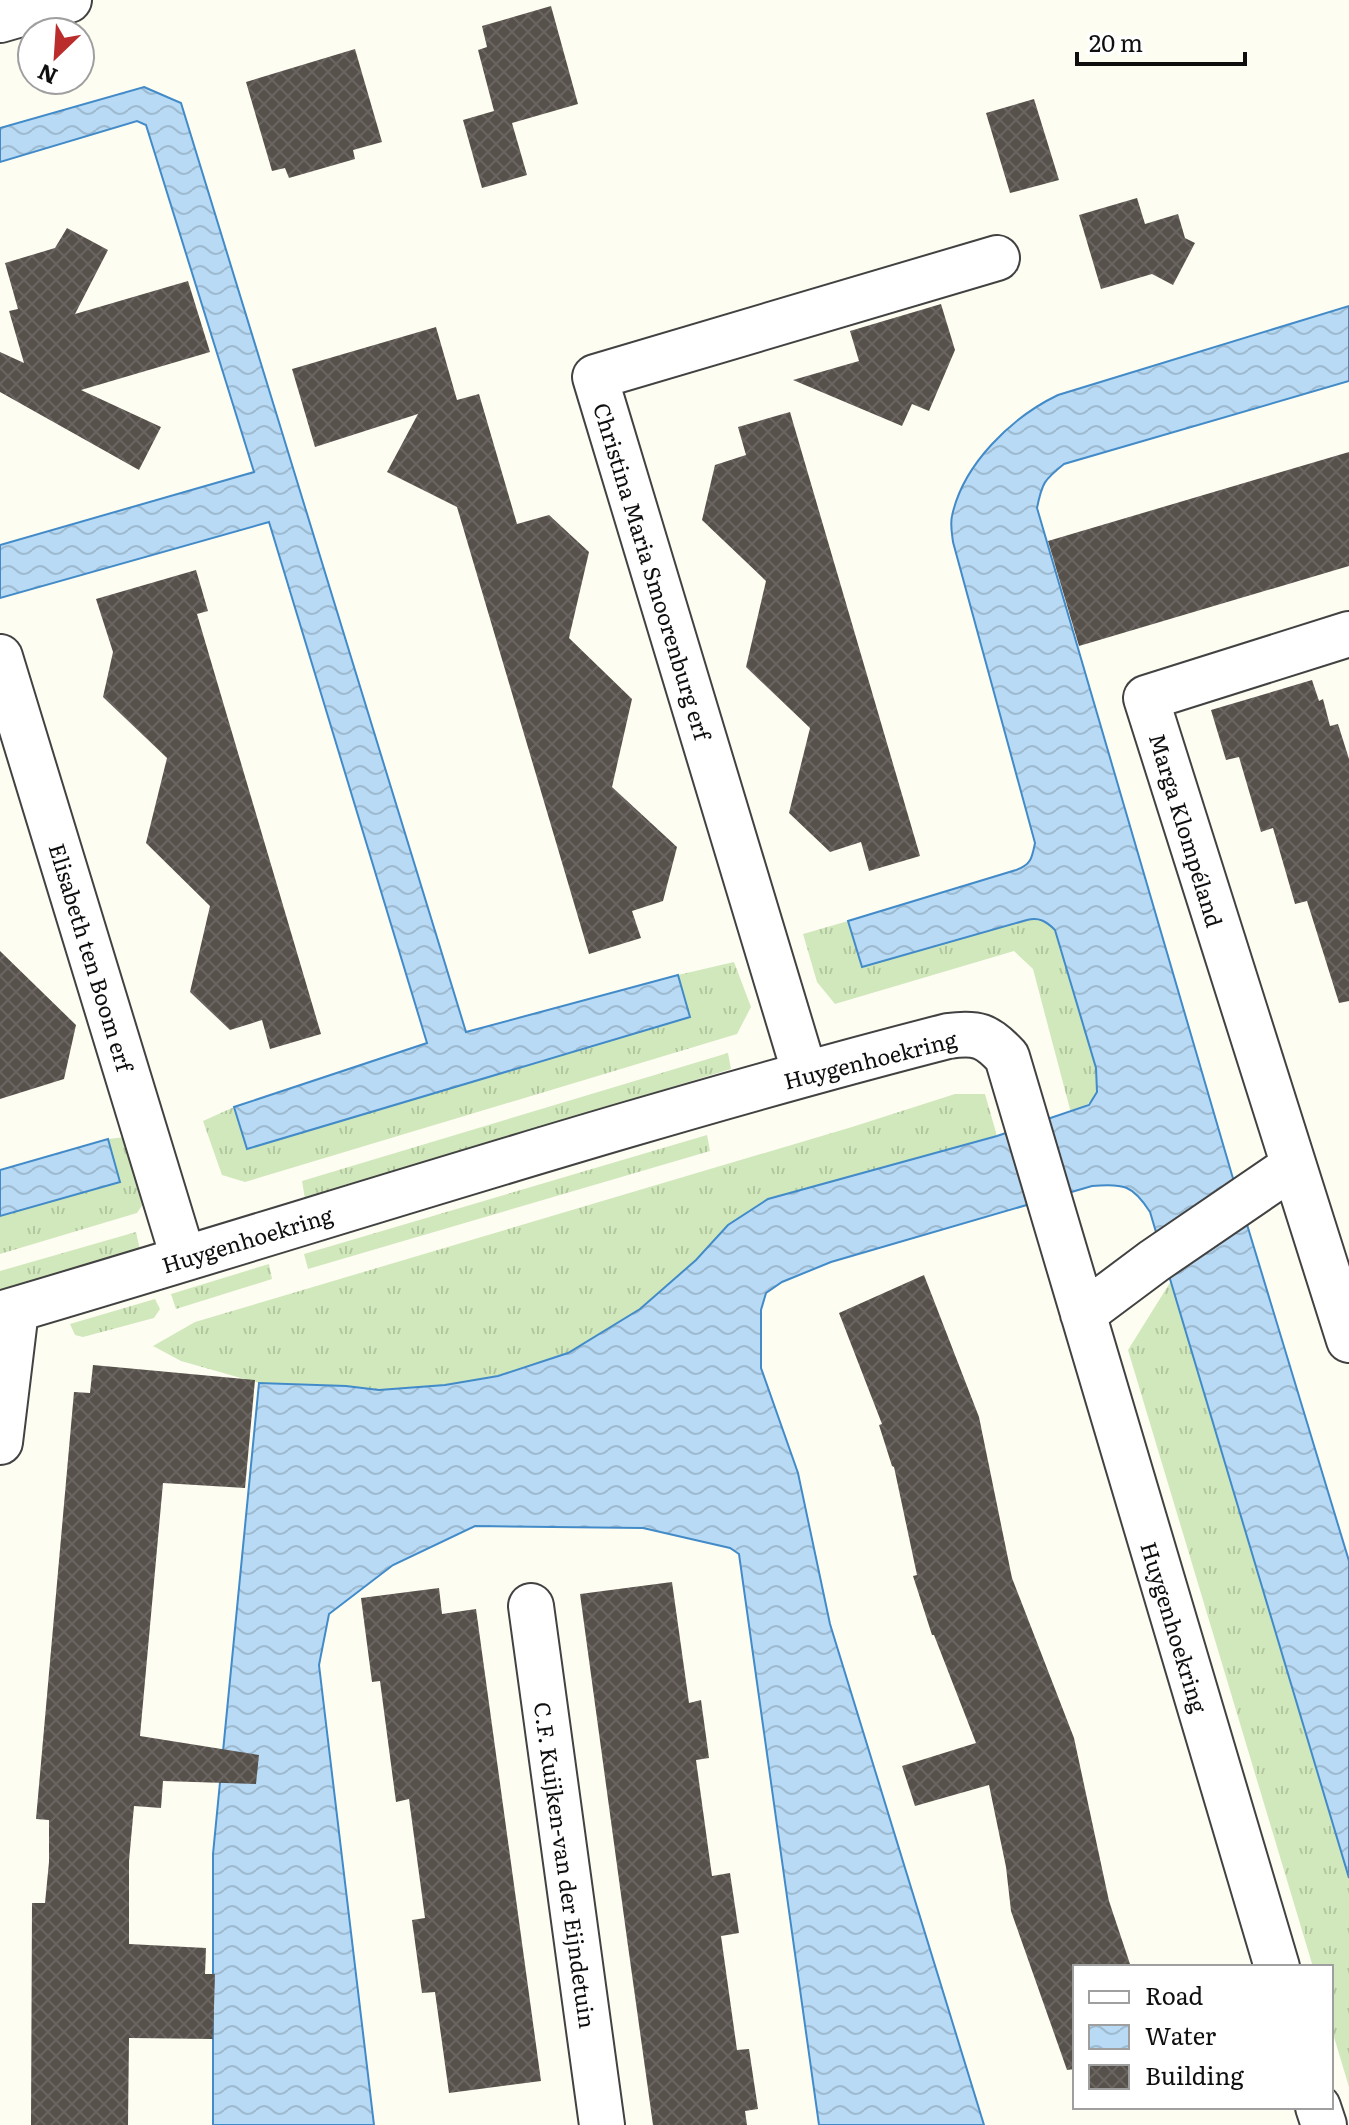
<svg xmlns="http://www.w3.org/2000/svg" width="1349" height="2125" font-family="Literata,serif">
  <defs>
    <pattern id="grass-tufts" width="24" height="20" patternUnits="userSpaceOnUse" patternTransform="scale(2)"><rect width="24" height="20" fill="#d1e8bc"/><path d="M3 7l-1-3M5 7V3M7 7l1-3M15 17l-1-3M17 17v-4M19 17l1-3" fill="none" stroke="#b2c6a0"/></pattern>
    <pattern id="water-waves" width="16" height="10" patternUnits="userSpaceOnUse" patternTransform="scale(2)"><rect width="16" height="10" fill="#b8daf4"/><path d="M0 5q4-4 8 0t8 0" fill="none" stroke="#9dbad0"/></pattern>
    <pattern id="building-cross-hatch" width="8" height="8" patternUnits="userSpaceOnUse" patternTransform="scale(2)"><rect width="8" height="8" fill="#57514c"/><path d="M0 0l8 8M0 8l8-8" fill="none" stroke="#6a6561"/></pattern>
  </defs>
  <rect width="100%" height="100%" fill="#fefdf2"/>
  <!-- grass -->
  <path fill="url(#grass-tufts)" d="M 1033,918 L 1041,919 L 1055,930 L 1097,1068 C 1100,1095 1095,1103 1071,1113 L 1033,969 L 1014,951 L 835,1004 L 817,982 L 803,934 L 848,921 L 861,966 Z
    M 734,962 L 751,1007 L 737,1034 L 245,1182 L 222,1175 L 203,1121 L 234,1107 L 247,1149 L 689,1017 L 678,975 Z
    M 728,1053 L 731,1069 L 305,1199 L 302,1181 Z
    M 955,1094 L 985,1094 L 997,1136 L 768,1200 L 728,1225 L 696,1260 L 640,1309 L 568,1353 L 498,1376 L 445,1385 L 379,1390 L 346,1386 L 259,1383 L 181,1361 L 153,1346 L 195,1322 L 852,1127 Z
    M 707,1135 L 710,1151 L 308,1269 L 304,1254 Z
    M 134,1136 L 149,1195 L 137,1213 L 0,1254 L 0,1216 L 119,1182 L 108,1139 Z
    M 136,1232 L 140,1250 L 0,1290 L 0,1271 Z
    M 269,1264 L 272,1279 L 176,1309 L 171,1294 Z
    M 1171,1281 L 1349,1878 L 1349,2087 L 1331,2027 L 1331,1967 L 1313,1967 L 1128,1350 Z
    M 155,1299 L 160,1309 L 154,1318 L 83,1337 L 75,1335 L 70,1324 Z"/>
  <!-- water -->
  <path fill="url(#water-waves)" stroke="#428bc8" stroke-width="2" d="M 144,87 L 181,103 L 466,1032 L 678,975 L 690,1017 L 247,1149 L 234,1107 L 427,1043 L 269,522 L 0,598 L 0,545 L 254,472 L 146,125 L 137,121 L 0,162 L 0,128 Z
    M 1349,306 L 1349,381 L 1064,464 C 1044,480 1042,483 1037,508 L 1232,1175 L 1349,1561 L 1349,1878 L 1150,1212 C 1133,1185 1123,1183 1092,1186 L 831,1262 L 782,1282 L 766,1293 L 761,1310 L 761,1368 L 798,1473 L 830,1624 L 984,2125 L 819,2125 L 739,1554 L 730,1548 L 643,1528 L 475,1526 L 393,1565 L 329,1614 L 319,1665 L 374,2125 L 213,2125 L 213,1854 L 259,1383 L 346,1386 L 379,1390 L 445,1385 L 498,1376 L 568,1353 L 640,1309 L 696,1260 L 728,1225 L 768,1199 L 997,1136 L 1089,1105 L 1097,1092 L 1096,1068 L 1055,930 C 1046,921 1039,917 1027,920 L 862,967 L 848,921 L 1016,870 C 1031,865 1032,858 1035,843 L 953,542 C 952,534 950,524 952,516 C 963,464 1012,417 1058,395 Z
    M 108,1139 L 120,1182 L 0,1216 L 0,1170 Z"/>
  <!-- building -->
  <path fill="url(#building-cross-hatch)" d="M 551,6 L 578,104 L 512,123 L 527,175 L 482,188 L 463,120 L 494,111 L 478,50 L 487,47 L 482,26 Z
    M 355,49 L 382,142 L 353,150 L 355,159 L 289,178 L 285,168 L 272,171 L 246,82 Z
    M 1034,99 L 1059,180 L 1010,193 L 986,113 Z
    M 1137,198 L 1145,224 L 1178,214 L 1185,238 L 1195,243 L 1173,285 L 1152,274 L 1101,289 L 1079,215 Z
    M 67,228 L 108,250 L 75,314 L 188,281 L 210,352 L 81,390 L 161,427 L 139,470 L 0,392 L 0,352 L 24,363 L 9,311 L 18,309 L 5,263 L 55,248 Z
    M 941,304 L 955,350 L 929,411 L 912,404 L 902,426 L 793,380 L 859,361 L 850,331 Z
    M 436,327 L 457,400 L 479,394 L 517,524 L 549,515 L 589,552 L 569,638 L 632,699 L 612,787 L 677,847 L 663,901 L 632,911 L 641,938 L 589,954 L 457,507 L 387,472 L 418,414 L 315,447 L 292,369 Z
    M 790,412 L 920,856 L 869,871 L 861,842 L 830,852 L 789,813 L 810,728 L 746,667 L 766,581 L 702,520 L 715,465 L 746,455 L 738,427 Z
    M 1349,452 L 1349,566 L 1079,646 L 1048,541 Z
    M 196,570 L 208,611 L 197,614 L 321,1034 L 270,1049 L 262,1020 L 230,1030 L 190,992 L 210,906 L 146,843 L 167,758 L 103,697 L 113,652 L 96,599 Z
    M 1312,680 L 1319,701 L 1323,699 L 1330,726 L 1338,724 L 1349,759 L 1349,1001 L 1339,1003 L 1307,901 L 1295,904 L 1273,828 L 1261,832 L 1239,757 L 1226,760 L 1211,710 Z
    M 0,951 L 76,1025 L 64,1079 L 0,1099 Z
    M 924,1275 L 979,1417 L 1012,1578 L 1074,1738 L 1109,1901 L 1131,1967 L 1075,1967 L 1075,2069 L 1067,2070 L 1011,1911 L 1006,1867 L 989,1785 L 915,1806 L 902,1766 L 976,1743 L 934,1635 L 932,1635 L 913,1576 L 917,1575 L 894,1467 L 892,1466 L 879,1425 L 882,1424 L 839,1313 Z
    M 93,1365 L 255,1380 L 245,1488 L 163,1483 L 140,1736 L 259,1755 L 256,1784 L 163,1781 L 161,1808 L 134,1806 L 129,1861 L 129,1944 L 206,1948 L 205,1974 L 215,1974 L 213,2039 L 129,2038 L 128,2125 L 31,2125 L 32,1903 L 45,1903 L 49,1862 L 49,1820 L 36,1819 L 74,1392 L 90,1393 Z
    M 672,1582 L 689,1703 L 701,1700 L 709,1758 L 696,1760 L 712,1876 L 730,1873 L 739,1933 L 721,1936 L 737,2050 L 749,2049 L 758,2109 L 745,2111 L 747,2125 L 653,2125 L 628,1946 L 580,1594 Z
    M 439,1588 L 442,1614 L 476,1609 L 541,2081 L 449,2093 L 435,1992 L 422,1993 L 412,1920 L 425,1918 L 409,1799 L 396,1802 L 380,1681 L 372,1682 L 361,1598 Z"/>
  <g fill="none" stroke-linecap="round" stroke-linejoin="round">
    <defs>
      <path id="minor" d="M 0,20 L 69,0
        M 1349,634 L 1146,698 L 1349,1340
        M 0,657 L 183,1257
        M 805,1074 L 595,377 L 997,258
        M 0,1314 C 316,1221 629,1118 948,1036 C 977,1032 987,1035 1007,1057 L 1277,1967
        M 1083,1314 L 1154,1261 L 1293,1166
        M 0,1442 L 16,1310
        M 531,1606 L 602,2125
        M 1318,2107 L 1324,2125"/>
    </defs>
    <!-- minor casing -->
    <use href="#minor" stroke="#424242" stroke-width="48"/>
    <!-- minor -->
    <use href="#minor" stroke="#fff" stroke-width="44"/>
  </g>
  <g text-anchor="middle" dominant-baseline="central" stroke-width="8" stroke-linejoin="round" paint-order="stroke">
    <!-- street labels -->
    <g font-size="22" fill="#0f0f0f" stroke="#fff">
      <text transform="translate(653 571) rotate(73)">Christina Maria Smoorenburg erf</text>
      <text transform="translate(1187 830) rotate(73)">Marga Klompéland</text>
      <text transform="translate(92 957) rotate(73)">Elisabeth ten Boom erf</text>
      <text transform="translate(870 1059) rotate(-14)">Huygenhoekring</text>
      <text transform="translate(247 1239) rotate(-17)">Huygenhoekring</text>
      <text transform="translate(1175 1627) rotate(73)">Huygenhoekring</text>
      <text transform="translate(566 1865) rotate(82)">C.F. Kuijken-van der Eijndetuin</text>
    </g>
  </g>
  <!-- legend -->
  <rect x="1073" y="1965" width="260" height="144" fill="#ffffff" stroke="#9f9f9f" stroke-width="2"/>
  <rect x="1089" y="1991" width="40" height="12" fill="#ffffff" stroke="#9f9f9f" stroke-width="2"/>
  <text x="1145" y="2005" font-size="24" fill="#0f0f0f">Road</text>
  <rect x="1089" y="2025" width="40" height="24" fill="url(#water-waves)" stroke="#9f9f9f" stroke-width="2"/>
  <text x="1145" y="2045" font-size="24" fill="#0f0f0f">Water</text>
  <rect x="1089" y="2065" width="40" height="24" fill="url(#building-cross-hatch)" stroke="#9f9f9f" stroke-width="2"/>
  <text x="1145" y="2085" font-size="24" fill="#0f0f0f">Building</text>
  <!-- north arrow -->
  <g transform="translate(56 56) rotate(205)"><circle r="38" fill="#ffffff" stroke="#9f9f9f" stroke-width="2"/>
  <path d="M0-6L14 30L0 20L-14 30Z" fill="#ba2d2c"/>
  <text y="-12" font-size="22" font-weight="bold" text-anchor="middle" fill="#0f0f0f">N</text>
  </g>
  <!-- scale -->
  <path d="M1077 52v12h168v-12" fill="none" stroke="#0f0f0f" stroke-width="4"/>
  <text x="1089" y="52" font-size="24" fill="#0f0f0f" stroke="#ffffff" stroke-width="6" paint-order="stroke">20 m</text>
</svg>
